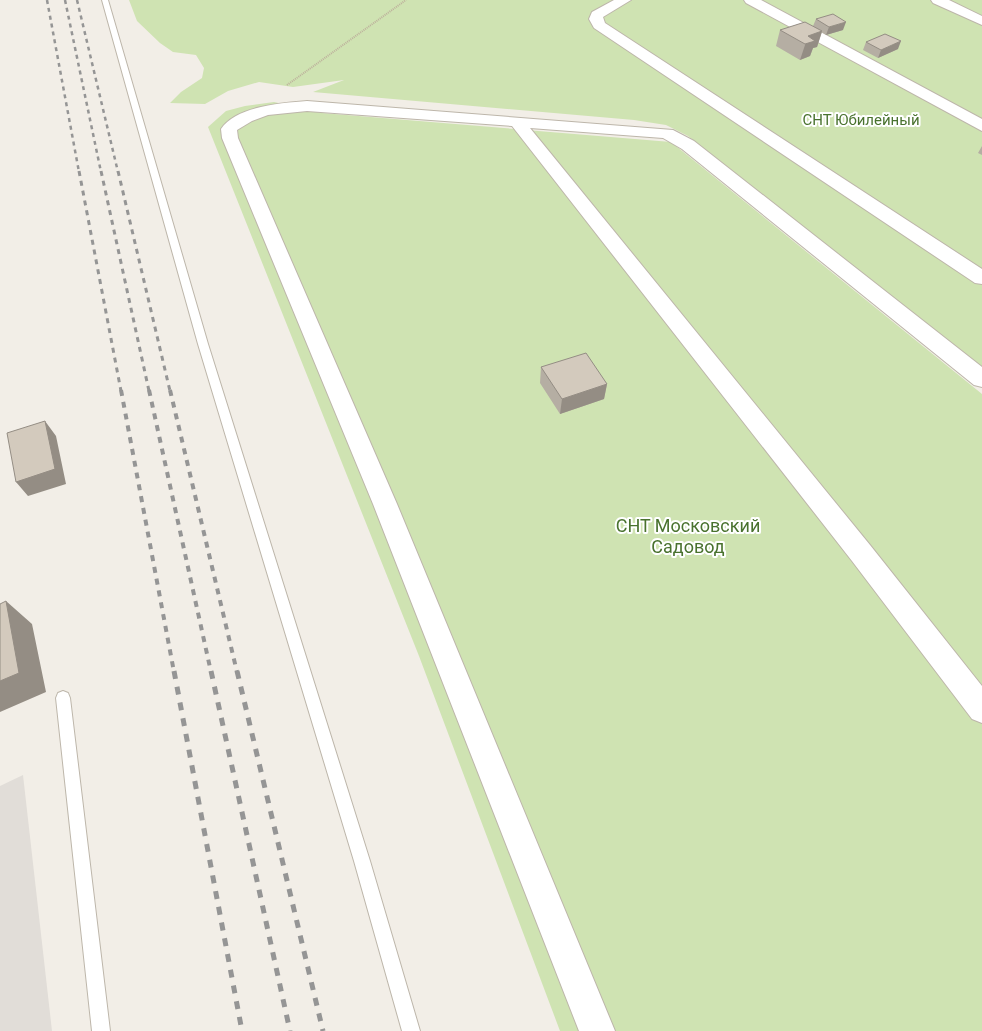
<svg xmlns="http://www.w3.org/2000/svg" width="982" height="1031" font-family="Roboto,sans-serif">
  <rect width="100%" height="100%" fill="#f2eee7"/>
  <!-- industrial -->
  <path fill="#e1ddd8" d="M 23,775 L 52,1031 L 0,1031 L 0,786 Z"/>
  <!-- green -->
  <path fill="#cfe3b2" d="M 129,0 L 982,0 L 982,367 L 688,136 L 666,125 L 634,120 L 313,92 L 344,80 L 293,87 L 259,82 L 228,91 L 205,104 L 170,103 L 181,92 L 202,78 L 204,68 L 196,55 L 173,52 L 160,43 L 137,21 Z
    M 274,102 L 322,113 L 671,142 L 982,394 L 982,1031 L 560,1031 L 419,656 L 208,127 L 226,111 L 245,106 Z"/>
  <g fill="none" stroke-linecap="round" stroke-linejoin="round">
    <defs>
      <path id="service" d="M 102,0 L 108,0 L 208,344 L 370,861 L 420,1031 L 402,1031 L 354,861 L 198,344 Z
        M 63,691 L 68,693 L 70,698 L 110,1031 L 92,1031 L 56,698 L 58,693 Z"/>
      <path id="minor" d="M 614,0 L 631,0 L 603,17 L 605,23 L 982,269 L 982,284 L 975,283 L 594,28 L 589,19 L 592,12 Z
        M 744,0 L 761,0 L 982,119 L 982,131 L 746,3 Z
        M 931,0 L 949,0 L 982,16 L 982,25 L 933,3 Z
        M 307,101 L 673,130 L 694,141 L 982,367 L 982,387 L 974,385 L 682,149 L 663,138 L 530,128 L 870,545 L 982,686 L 982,723 L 972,719 L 852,561 L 512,126 L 307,111 L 268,115 L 252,121 L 237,130 L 238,138 L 397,504 L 615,1031 L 579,1031 L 373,504 L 222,138 L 221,129 C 236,106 282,103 307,101 Z"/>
    </defs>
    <!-- service casing -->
    <use href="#service" stroke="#bdb6aa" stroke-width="2"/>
    <!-- minor casing -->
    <use href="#minor" stroke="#bdb6aa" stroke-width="2"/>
    <!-- path -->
    <path stroke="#bdb19c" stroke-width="2" stroke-dasharray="1 1" stroke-linecap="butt" d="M 287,85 L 406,0"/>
    <!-- service -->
    <use href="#service" fill="#fff" fill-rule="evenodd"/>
    <!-- minor -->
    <use href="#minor" fill="#fff" fill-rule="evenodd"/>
    <!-- rail-far3 -->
    <path stroke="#959595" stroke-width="2.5" stroke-dasharray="4 4" stroke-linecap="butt" d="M 47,0 L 79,172
      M 65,0 L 101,172
      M 77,0 L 118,172"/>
    <!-- rail-far2 -->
    <path stroke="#959595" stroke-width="3" stroke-dasharray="5 5" stroke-linecap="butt" d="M 79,171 L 121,391
      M 101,171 L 149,391
      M 118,171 L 170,391"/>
    <!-- rail-far1 -->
    <path stroke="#959595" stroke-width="4" stroke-dasharray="6 6" stroke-linecap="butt" d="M 121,390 L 174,672
      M 149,390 L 211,672
      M 170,390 L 237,672"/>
    <!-- rail -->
    <path stroke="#959595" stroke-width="5" stroke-dasharray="8 8" stroke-linecap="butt" d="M 174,671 L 242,1031
      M 211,671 L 290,1031
      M 237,671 L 323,1031"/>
  </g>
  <!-- wall -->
  <path fill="#b5aea3" d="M 816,19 L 843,30 L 826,35 L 822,32 L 817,47 L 813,48 L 810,56 L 800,60 L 776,46 L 780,30 L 813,26 Z
    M 866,42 L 898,49 L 878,58 L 863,50 Z
    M 982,146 L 982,155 L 978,153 Z
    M 541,367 L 607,384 L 604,399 L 560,414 L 540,383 Z"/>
  <!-- shaded-wall -->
  <path fill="#948d84" d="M 846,22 L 843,30 L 826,35 L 829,27 Z
    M 822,31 L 817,47 L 813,48 L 810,56 L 800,60 L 808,36 Z
    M 901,41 L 898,49 L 878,58 L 881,50 Z
    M 607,384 L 604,399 L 560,414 L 562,399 Z
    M 45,421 L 56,436 L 66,484 L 28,496 L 16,482 Z
    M 6,601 L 32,624 L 46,692 L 0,712 L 0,681 Z"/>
  <!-- building -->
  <path fill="#d3cabd" stroke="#948d84" d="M 833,14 L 846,22 L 829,27 L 816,19 Z
    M 805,22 L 822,31 L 808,36 L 815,41 L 805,44 L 780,30 Z
    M 885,34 L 901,41 L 881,50 L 866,42 Z
    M 586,353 L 607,384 L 562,399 L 541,367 Z
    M 45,421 L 55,469 L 16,482 L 7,433 Z
    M 6,601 L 19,673 L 0,681 L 0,604 Z"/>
  <g text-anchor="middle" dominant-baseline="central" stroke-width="4" stroke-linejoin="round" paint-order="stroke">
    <!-- far-park labels -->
    <g font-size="15" fill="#49722e" stroke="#fff">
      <text x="861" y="120">СНТ Юбилейный</text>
    </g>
    <!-- park labels -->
    <g font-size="18" fill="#49722e" stroke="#fff">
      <text x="688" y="525">СНТ Московский<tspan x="688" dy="21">Садовод</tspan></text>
    </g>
  </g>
</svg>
